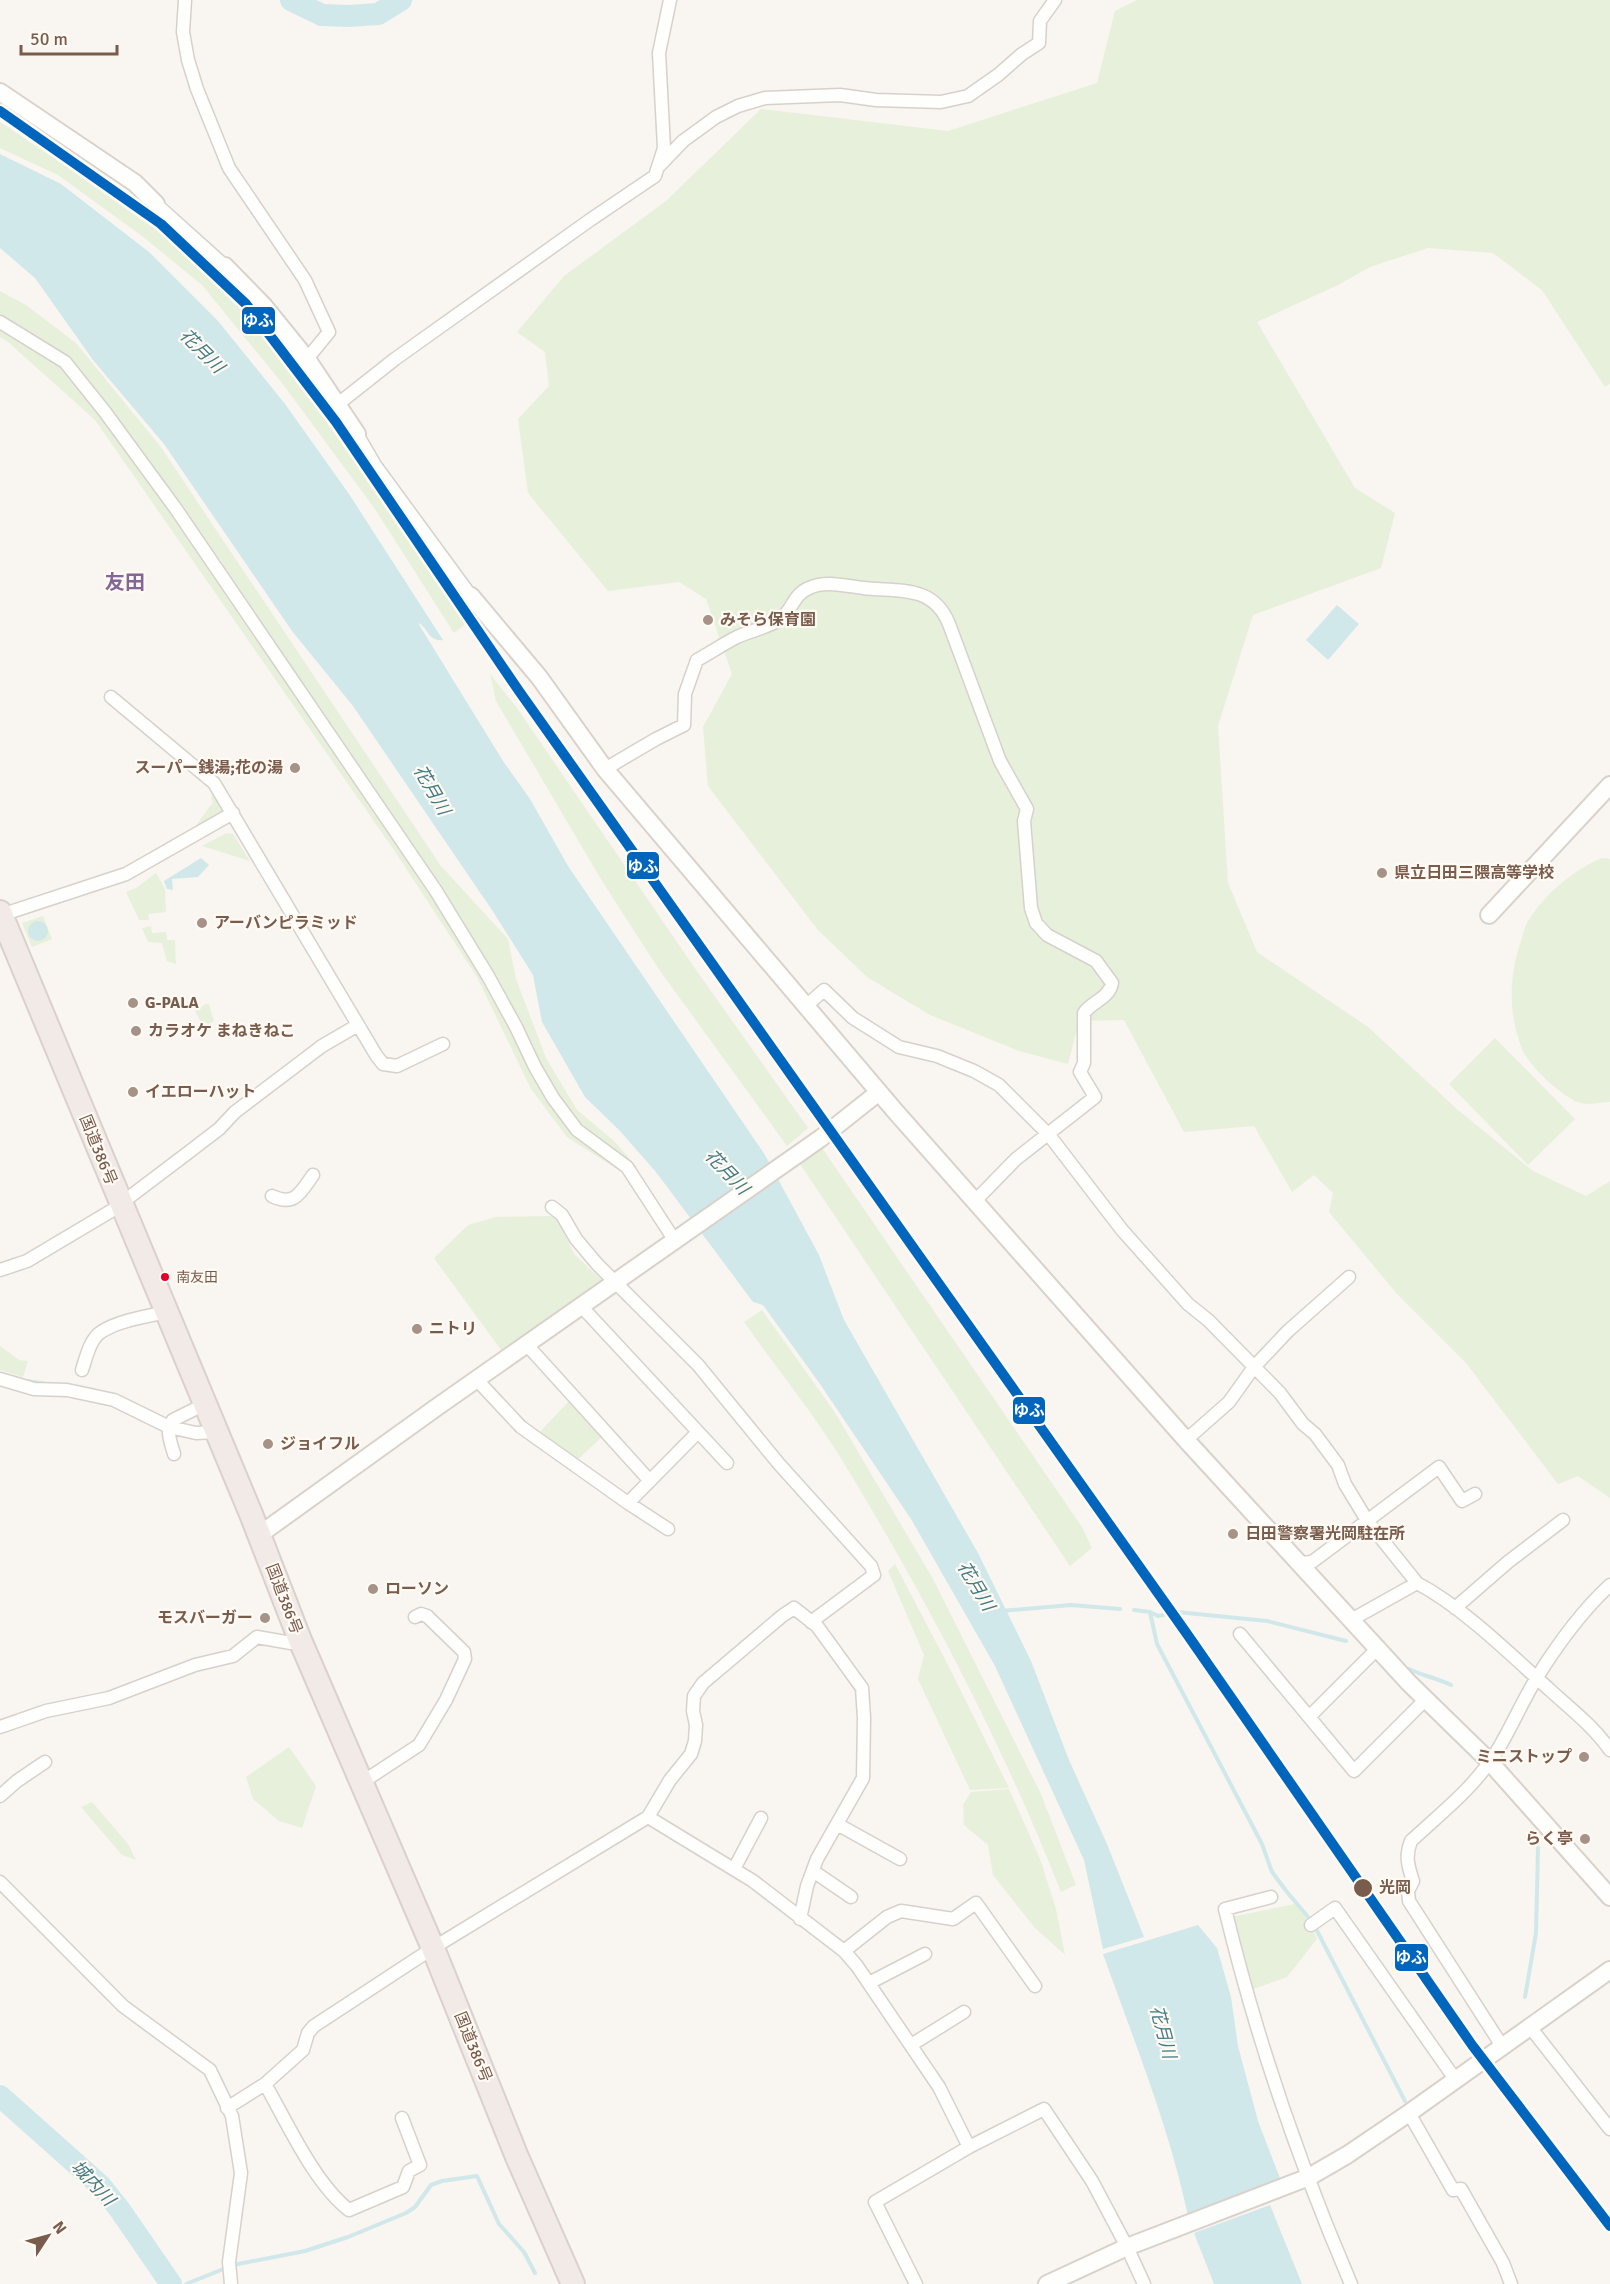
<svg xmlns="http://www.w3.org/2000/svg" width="1610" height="2284" font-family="Signika,'Noto Sans JP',sans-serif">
  <rect width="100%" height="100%" fill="#f9f5f0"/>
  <!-- green -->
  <path fill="#e7f0db" d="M 1137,0 L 1610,0 L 1610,384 L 1605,387 L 1542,290 L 1493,253 L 1428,248 L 1370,267 L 1338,285 L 1257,322 L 1355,488 L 1395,513 L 1381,568 L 1253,615 L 1218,726 L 1228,883 L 1257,952 L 1368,1027 L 1458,1110 L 1533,1171 L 1586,1196 L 1610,1181 L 1610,1498 L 1578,1476 L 1558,1484 L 1466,1363 L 1397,1294 L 1329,1212 L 1333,1193 L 1314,1175 L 1292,1192 L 1254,1126 L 1184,1132 L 1124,1020 L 1079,1021 L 1068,1064 L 1019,1051 L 930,1015 L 867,977 L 817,929 L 708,786 L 703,727 L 732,674 L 706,599 L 679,582 L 608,591 L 528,493 L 518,419 L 549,386 L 545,352 L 517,332 L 564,276 L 666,201 L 761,109 L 948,131 L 1097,83 L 1115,11 Z
    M 0,122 L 151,222 L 247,313 L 344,446 L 468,622 L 454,633 L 375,509 L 282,383 L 202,285 L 142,236 L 58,175 L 0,148 Z
    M 0,291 L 26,305 L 76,343 L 160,446 L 441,866 L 508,939 L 516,979 L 546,1058 L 577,1110 L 613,1140 L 637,1167 L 626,1175 L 567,1137 L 531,1089 L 477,977 L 394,850 L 95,420 L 7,341 L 0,337 Z
    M 490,674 L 517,708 L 694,967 L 808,1128 L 787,1146 L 658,968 L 602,881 L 496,701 Z
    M 213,794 L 219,797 L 224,806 L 220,816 L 198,829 L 195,827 L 213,802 L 211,798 Z
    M 227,833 L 233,834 L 250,861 L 202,846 Z
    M 1602,858 L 1610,859 L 1610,1102 C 1601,1102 1586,1106 1578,1102 C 1561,1096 1529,1066 1522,1049 C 1508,1013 1509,976 1521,941 C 1523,935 1524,928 1527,923 C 1544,894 1572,871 1602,858 Z
    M 156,873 L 165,889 L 166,912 L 148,914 L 149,920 L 139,920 L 126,892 L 136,888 Z
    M 43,916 L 52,939 L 32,947 L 22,923 Z
    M 151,926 L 152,933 L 166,932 L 167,940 L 175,940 L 176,964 L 167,961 L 162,943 L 148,942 L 142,928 Z
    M 206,1004 L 209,1004 L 214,1021 L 208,1025 L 201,1022 L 195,1011 Z
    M 1495,1038 L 1575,1119 L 1528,1165 L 1449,1084 Z
    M 822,1148 L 1082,1527 L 1092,1548 L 1070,1566 L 800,1164 Z
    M 555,1216 L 575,1255 L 605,1283 L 504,1354 L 434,1258 L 468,1225 L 496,1217 Z
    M 762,1310 L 834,1411 L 933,1579 L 1041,1794 L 1076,1885 L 1061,1892 C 1001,1740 924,1594 839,1455 C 810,1409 775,1366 744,1322 Z
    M 0,1346 L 19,1360 L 28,1361 L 23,1377 L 0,1370 Z
    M 572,1398 L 605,1434 L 575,1462 L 536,1436 Z
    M 895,1564 L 949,1667 L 1009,1788 L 970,1790 L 918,1679 L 924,1655 L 888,1571 Z
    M 289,1747 L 316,1786 L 302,1828 L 279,1821 L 253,1799 L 246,1777 Z
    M 1009,1789 L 1040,1859 L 1056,1909 L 1065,1955 L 1034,1927 L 993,1875 L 988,1845 L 964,1825 L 963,1805 L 971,1792 Z
    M 92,1802 L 128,1844 L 136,1860 L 122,1855 L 81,1807 Z
    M 1295,1904 L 1311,1925 L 1317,1939 L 1287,1977 L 1248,1991 L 1231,1917 Z"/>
  <!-- water -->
  <path fill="#d0e8ea" d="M 280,0 L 301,0 L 335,10 L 333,18 L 308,14 Z
    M 0,154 L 61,184 L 149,252 L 218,321 L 285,404 L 349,494 L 443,640 C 428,642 428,627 418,623 L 503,761 L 530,799 L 568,866 L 765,1155 L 819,1255 L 844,1320 L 978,1553 L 1031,1661 L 1069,1760 L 1107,1844 L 1144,1937 L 1103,1949 L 1084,1860 L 995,1666 L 911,1519 L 820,1384 L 763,1305 L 753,1302 L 656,1172 L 620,1131 L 585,1097 L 542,1022 L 533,975 L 492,910 L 353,706 L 292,631 L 164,444 L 93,360 L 35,278 L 0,248 Z
    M 1337,605 L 1359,624 L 1328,660 L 1306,640 Z
    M 201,858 L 209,865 L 198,877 L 172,879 L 173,890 L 167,889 L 164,881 Z
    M28 931a10 10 0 1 1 20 0a10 10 0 1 1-20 0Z
    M 1198,1925 L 1217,1948 L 1231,1997 L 1238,2046 L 1258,2121 L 1281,2181 L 1188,2216 C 1169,2126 1134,2041 1103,1954 Z
    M 1270,2205 L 1302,2284 L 1214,2284 L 1194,2233 Z"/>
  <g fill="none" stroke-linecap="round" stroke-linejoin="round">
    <!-- stream -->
    <path stroke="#d0e8ea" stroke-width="4" d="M 27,1381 L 46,1384
      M 1134,1610 L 1150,1612 L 1158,1616 L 1177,1612 L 1267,1621 L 1346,1641
      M 1001,1611 L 1071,1605 L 1120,1609
      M 1150,1612 L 1157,1644 L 1262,1844 L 1272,1872 L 1287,1892 L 1313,1923 L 1405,2101
      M 1409,1669 C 1423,1676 1437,1678 1451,1685
      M 1525,1997 L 1536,1933 L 1538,1848
      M 233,2265 L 305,2251 L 348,2237 L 406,2213 L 415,2207 L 431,2185 L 442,2181 L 477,2176 L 499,2224 L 524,2252 L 535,2273
      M 186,2284 L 226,2268"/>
    <!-- river -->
    <path stroke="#d0e8ea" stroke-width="22" d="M 291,0 L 322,15 L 349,16 L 378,14 L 401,0
      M 0,2096 L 101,2186 L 120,2210 L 171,2284"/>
    <defs>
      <path id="street" d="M 185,0 L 183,32 L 188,60 L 197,89 L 229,168 L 305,280 L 329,332 L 307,359
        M 660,165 L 683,141 L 716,117 L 738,106 L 765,98 L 840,95 L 876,100 L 941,102 L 968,96 L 998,75 L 1022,54 L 1039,43 L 1040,21 L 1055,0
        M 156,204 L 225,266
        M 0,322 L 65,362 L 105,412 L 176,509 L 436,891 L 488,976 L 516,1027 L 535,1067 L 553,1098 L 577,1130 L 627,1167 L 675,1241
        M 338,404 L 395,359 L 590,220 L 655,176 L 664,148 L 659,53 L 670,0
        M 357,434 L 375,465 L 471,596
        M 111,697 L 214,783 L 376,1055 L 383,1064 L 397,1066 L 443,1044
        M 605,769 L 656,739 L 684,725 L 685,694 L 697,660 C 710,653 723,644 737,637 C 750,631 766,628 779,620 C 793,611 792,595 809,588 C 825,580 846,586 863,588 C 898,592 933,584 949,624 L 1000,761 L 1027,809 L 1024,821 L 1031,908 L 1036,923 L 1047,935 L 1096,961 L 1112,983 C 1109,999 1092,1001 1084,1013 L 1084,1063 L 1080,1072 L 1095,1097 L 1016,1159 L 975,1201
        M 1,915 L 126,874 L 233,813
        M 805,1007 L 824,990 L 853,1018 L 899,1047 L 937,1056 L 974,1071 L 999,1085 L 1049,1135 L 1122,1230 L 1188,1304 L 1208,1320 L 1280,1393 L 1303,1424 L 1315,1434 L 1338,1465 L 1345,1484 L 1368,1522 L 1417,1583
        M 272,1196 C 295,1207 301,1192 313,1175
        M 552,1207 L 562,1215 L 576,1239 L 597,1264 L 698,1365 L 779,1464 L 871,1566 L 874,1575 L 811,1622
        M 0,1270 L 27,1261 L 111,1211 L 185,1155 L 219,1129 L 235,1112 L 322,1046 L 358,1025
        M 581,1306 L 727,1463
        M 527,1345 L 650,1481
        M 82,1370 C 86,1358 90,1339 101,1332 C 119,1320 146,1317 166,1312
        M 0,1379 L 34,1389 L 67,1390 L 114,1400 L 169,1427 L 196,1433 L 216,1432
        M 477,1380 L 521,1427 L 628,1503 L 698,1432
        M 1186,1440 L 1229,1402 L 1254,1367 L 1288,1331 L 1349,1277
        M 174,1454 C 171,1443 165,1430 173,1420 L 205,1404
        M 628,1503 L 668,1529
        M 1300,1563 L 1312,1562 L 1439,1467 L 1462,1501 L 1475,1494
        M 1455,1608 L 1508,1562 L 1563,1520
        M 1351,1620 L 1417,1583 C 1464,1608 1511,1655 1551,1691 C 1572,1710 1594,1727 1610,1750
        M 1240,1634 L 1354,1771 L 1426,1699
        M 1309,1717 L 1377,1649
        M 0,1727 L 46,1711 L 109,1698 L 195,1665 L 233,1656 L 257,1637 L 291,1643 L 300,1640
        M 361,1783 L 419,1745 L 446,1700 L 465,1659 L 464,1652 L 427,1616 L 421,1614 L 415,1617
        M 0,1796 L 17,1781 L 45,1762
        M 648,1817 L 670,1780 L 691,1754 L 695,1741 L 696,1725 L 693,1711 L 694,1696 L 703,1683 L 782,1616 L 794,1608 L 817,1626 L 862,1688 L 864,1718 L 863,1778 L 817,1859 L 807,1886 L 800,1919
        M 837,1824 L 900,1859
        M 734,1869 L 761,1818
        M 813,1871 L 851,1897
        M 0,1882 L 123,2006 L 210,2070 L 232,2116 L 241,2173 L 229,2262 L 231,2284
        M 1271,1897 L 1225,1909 C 1256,2037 1299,2163 1351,2284
        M 1311,1925 L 1335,1908 L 1455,2079
        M 844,1951 L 887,1917 L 901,1911 L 953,1919 L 976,1903 L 1035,1986
        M 869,1983 L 925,1954
        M 1530,2027 L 1610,2129
        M 911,2045 L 964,2012
        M 1502,2046 L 1409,1901 L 1408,1891 L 1413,1881 C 1408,1866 1405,1856 1411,1841 C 1441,1813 1475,1787 1497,1751 C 1511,1728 1522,1702 1536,1679 C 1557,1645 1581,1612 1610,1585
        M 265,2084 C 287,2122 314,2183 349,2210 L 403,2187 L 409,2171 L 420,2165 L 402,2118
        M 227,2108 L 265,2084 L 303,2050 L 308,2033 L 314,2026 L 433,1948 L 648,1817 L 753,1881 L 844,1951 L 857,1966 L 939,2087 L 969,2147 L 875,2202 L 916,2284
        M 1409,2113 L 1453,2190 L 1461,2189 L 1503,2263 L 1511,2284
        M 969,2147 L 1044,2109 L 1092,2181 L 1127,2247 L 1144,2284"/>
      <path id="secondary" d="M 0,92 L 135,183 L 156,204
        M 225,266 L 264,306 L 307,359 L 357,434
        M 471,596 L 539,677 L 605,769 L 895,1111 L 1186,1440 L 1409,1683 L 1489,1761 L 1610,1897
        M 1489,915 L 1610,785
        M 259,1535 L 437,1407 L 821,1138 L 879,1092
        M 1047,2284 L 1127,2247 L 1309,2177 L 1347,2155 L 1409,2113 L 1610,1970"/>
      <path id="highway" d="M 0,912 L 251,1514 L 300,1640 L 433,1948 L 517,2157 L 573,2284"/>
    </defs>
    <!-- street casing -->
    <use href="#street" stroke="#d7d1cb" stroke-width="15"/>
    <!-- secondary casing -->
    <use href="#secondary" stroke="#d9d2cb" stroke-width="20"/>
    <!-- highway casing -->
    <use href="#highway" stroke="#dad1cc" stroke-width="26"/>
    <!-- street -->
    <use href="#street" stroke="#fefefd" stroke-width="12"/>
    <!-- secondary -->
    <use href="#secondary" stroke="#fefefd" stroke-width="16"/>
    <!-- highway -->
    <use href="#highway" stroke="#f2eae7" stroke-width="22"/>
    <defs>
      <path id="rail-1" d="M 0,111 L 161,224 L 246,304 L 336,422 L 519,691 L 1187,1634 L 1472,2045 L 1610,2226"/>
    </defs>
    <!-- rail-1 casing -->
    <use href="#rail-1" stroke="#fffaf3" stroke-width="15"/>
    <!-- rail-1 -->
    <use href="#rail-1" stroke="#0065bd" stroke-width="10"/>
  </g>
  <!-- markers -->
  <g fill="#a69286" stroke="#fffaf3" stroke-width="2">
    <circle cx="708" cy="620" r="6"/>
    <circle cx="295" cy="768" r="6"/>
    <circle cx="1382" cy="873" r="6"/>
    <circle cx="202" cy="923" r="6"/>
    <circle cx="133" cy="1003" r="6"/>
    <circle cx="136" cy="1031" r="6"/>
    <circle cx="133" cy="1092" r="6"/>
    <circle cx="417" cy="1329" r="6"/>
    <circle cx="268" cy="1444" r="6"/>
    <circle cx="1233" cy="1534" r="6"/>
    <circle cx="373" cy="1589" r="6"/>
    <circle cx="265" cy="1618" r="6"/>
    <circle cx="1584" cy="1757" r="6"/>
    <circle cx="1585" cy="1839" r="6"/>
  </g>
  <circle fill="#e4002b" stroke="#fffaf3" stroke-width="2" cx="165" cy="1277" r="5"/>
  <circle fill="#7a5c4d" stroke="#fffaf3" stroke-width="2" cx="1363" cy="1888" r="10"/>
  <g text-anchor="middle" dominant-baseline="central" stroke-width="4.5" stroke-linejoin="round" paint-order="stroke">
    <!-- bus labels -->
    <g font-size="14" fill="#7a5c4d" stroke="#fffaf3" text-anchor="start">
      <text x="176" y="1277">南友田</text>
    </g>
    <!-- poi labels -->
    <g font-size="16" font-weight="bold" fill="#7a5c4d" stroke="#fffaf3" text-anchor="start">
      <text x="720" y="620">みそら保育園</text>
      <text x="283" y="768" text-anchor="end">スーパー銭湯;花の湯</text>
      <text x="1394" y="873">県立日田三隈高等学校</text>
      <text x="214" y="923">アーバンピラミッド</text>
      <text x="145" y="1003">G-PALA</text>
      <text x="148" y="1031">カラオケ まねきねこ</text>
      <text x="145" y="1092">イエローハット</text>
      <text x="429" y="1329">ニトリ</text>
      <text x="280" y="1444">ジョイフル</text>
      <text x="1245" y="1534">日田警察署光岡駐在所</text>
      <text x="385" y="1589">ローソン</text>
      <text x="253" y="1618" text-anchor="end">モスバーガー</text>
      <text x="1572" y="1757" text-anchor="end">ミニストップ</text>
      <text x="1573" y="1839" text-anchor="end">らく亭</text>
    </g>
    <!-- street labels -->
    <g font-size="16" fill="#7a5c4d" stroke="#fffaf3">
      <text transform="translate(98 1150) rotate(68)">国道386号</text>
      <text transform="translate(284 1599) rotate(69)">国道386号</text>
      <text transform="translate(473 2047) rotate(68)">国道386号</text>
    </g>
    <!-- stop labels -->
    <g font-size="16" font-weight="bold" fill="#7a5c4d" stroke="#fffaf3" text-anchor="start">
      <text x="1379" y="1888">光岡</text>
    </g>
    <!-- water labels -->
    <g font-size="18" font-style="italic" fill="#437c86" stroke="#fffaf3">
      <text transform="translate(202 351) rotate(45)">花月川</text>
      <text transform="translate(432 790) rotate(60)">花月川</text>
      <text transform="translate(727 1172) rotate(46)">花月川</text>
      <text transform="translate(976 1586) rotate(59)">花月川</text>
      <text transform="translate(1163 2032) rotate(75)">花月川</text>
      <text transform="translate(93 2183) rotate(47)">城内川</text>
    </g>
    <!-- quarter labels -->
    <g font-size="20" font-weight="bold" fill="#846695" stroke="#fffaf3">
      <text x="125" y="582">友田</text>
    </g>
  </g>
  <g stroke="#fffaf3" stroke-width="2">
    <rect x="241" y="306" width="35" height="29" rx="6" fill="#0065bd"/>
    <rect x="626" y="851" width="34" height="29" rx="6" fill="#0065bd"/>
    <rect x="1012" y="1396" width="34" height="29" rx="6" fill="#0065bd"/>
    <rect x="1394" y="1943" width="35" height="29" rx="6" fill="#0065bd"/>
  </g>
  <g font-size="16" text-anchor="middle" font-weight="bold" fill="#fff">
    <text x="258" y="326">ゆふ</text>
    <text x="643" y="872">ゆふ</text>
    <text x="1029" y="1416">ゆふ</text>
    <text x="1411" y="1963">ゆふ</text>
  </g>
  <!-- north arrow -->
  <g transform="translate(48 2236) rotate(54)" stroke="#fffaf3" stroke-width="4.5" paint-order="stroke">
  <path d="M0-4.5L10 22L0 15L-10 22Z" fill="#7a5c4d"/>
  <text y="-9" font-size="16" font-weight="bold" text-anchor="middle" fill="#7a5c4d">N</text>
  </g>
  <!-- scale -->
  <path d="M21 45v9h96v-9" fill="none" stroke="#7a5c4d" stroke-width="3"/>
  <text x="30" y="45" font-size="18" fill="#7a5c4d" stroke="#fffaf3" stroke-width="4.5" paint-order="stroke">50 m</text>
</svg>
